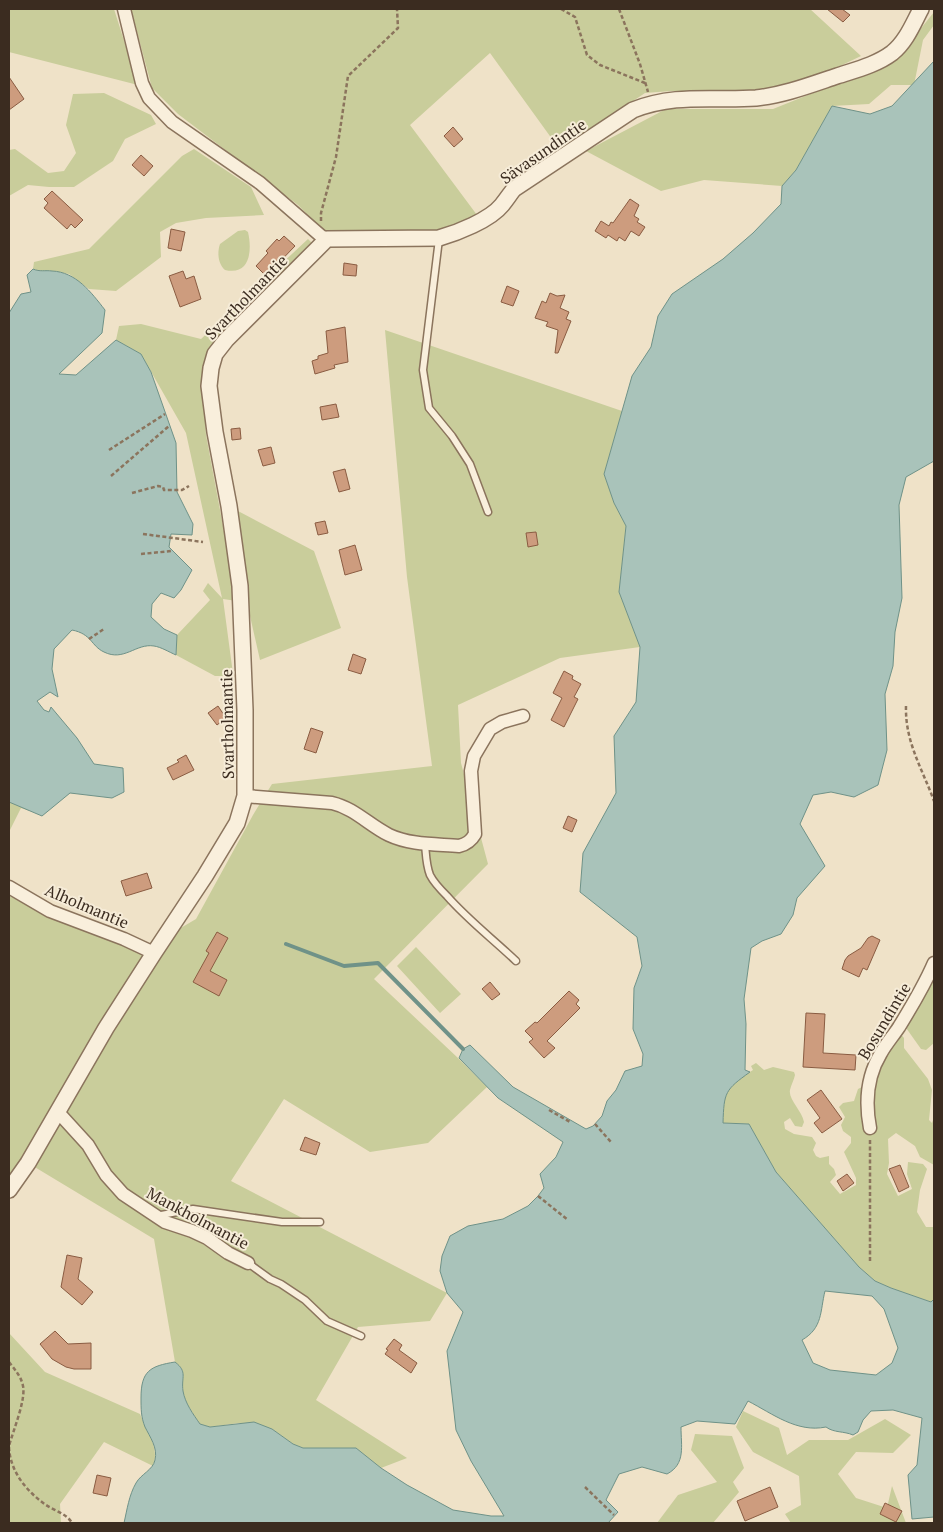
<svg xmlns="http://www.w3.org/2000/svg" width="943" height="1532" font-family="'PT Serif',serif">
  <rect width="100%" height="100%" fill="#efe2c8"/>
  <!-- green -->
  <path fill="#c9cd9b" d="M 9,9 L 114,9 L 138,85 L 9,52 Z
    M 131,9 L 810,9 L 861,56 L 815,78 L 763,92 L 671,91 L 645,93 L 560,150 L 490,53 L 410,125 L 477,215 L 460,227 L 439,232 L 318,234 L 313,220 L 298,205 L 178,114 L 152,88 Z
    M 934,12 L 934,25 L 923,40 L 914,85 L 891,85 L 869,104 L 832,106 L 796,170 L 782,186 L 704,180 L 661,191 L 586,151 L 666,109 L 773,109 L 870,70 L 899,56 Z
    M 104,93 L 151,115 L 156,124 L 125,139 L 113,161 L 74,187 L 49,187 L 28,185 L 9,196 L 9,150 L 15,149 L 48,173 L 64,171 L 76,153 L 66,125 L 73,94 Z
    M 194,149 L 251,187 L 264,215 L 206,218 L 176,223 L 160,232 L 161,257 L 116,291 L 89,289 L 69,274 L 52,271 L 39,271 L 33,269 L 34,262 L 89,249 L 182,156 Z
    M 245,230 L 248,232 C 252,249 251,276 225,270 C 218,264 217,253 220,244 L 238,231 Z
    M 308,239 L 316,247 L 223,338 L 202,367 L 206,435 L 237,601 L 223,599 L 233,674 L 232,676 L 215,676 L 176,655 L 177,635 L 210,600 L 203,591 L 208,583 L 222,598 L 186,433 L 141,354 L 116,340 L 119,326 L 141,324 L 201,339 Z
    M 385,330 L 622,411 L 604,474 L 614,503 L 626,526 L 619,592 L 640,647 L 560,658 L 458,705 L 461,763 L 488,864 L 374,979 L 458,1058 L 487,1087 L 428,1143 L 370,1152 L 284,1099 L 231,1181 L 447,1293 L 430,1321 L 358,1327 L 316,1400 L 407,1458 L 381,1468 L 356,1448 L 303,1448 L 293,1444 L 272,1429 L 239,1423 L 210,1427 L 200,1424 C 193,1414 185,1403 183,1391 C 181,1377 188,1372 175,1362 L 154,1239 L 28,1163 L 9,1190 L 9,896 L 73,927 L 140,952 L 196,919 L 253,815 L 272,784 L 432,766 L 407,577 Z
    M 238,511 L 314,551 L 341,628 L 260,660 L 250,616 Z
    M 9,786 L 30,811 L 21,808 L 9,832 Z
    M 416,947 L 461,994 L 440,1013 L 397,966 Z
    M 934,969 L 934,1043 L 926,1050 L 921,1049 L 904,1025 Z
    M 899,1032 L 904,1038 L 904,1048 L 928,1079 L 932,1090 L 929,1120 L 932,1123 L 934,1117 L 934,1165 L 920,1157 L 915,1146 L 896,1133 L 888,1139 L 889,1163 L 887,1174 L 898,1196 L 912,1189 L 907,1174 L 908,1162 L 923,1164 L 927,1169 L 920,1190 L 917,1212 L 926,1227 L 934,1227 L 934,1299 L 931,1302 L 891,1288 L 875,1281 L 859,1267 L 776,1172 L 749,1124 L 723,1123 C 724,1093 725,1086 753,1070 L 751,1066 L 756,1063 L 764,1070 L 773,1067 L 794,1072 L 795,1075 C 794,1080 791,1085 790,1090 C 788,1099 802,1111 804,1122 L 802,1127 L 795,1126 L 790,1118 L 784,1122 L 785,1129 L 794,1134 L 812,1137 L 816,1143 L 813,1150 L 816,1156 L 820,1158 L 829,1156 L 829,1164 L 834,1169 L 836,1175 L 830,1182 L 840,1194 L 856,1185 L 856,1178 L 844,1152 L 851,1143 L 851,1137 L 843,1131 L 841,1125 L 845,1117 L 839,1107 L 843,1103 L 854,1101 L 858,1089 L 866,1085 Z
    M 9,1333 L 45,1372 L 140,1414 C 147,1432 160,1448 153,1466 L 104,1442 L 60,1504 L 61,1523 L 9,1523 Z
    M 743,1411 L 779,1428 L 787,1455 L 809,1440 L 848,1440 L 885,1419 L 911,1435 L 893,1453 L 856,1452 L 838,1474 L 856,1498 L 887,1508 L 892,1486 L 906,1523 L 791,1523 L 785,1514 L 801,1505 L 799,1476 L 753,1452 L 736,1427 Z
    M 695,1434 L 732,1436 L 744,1468 L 733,1482 L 739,1492 L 713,1523 L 657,1523 L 678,1495 L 717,1482 L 691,1450 Z"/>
  <!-- water -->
  <path fill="#a9c3ba" stroke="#6f9288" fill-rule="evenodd" d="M 934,61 L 934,461 L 906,477 L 899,505 L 902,598 L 895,632 L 893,666 L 885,694 L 887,750 L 878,785 L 854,797 L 831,792 L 813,795 L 800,824 L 825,866 L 797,898 L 793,915 L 781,934 L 762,941 L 751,948 L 744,999 L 746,1024 L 745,1070 L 750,1072 C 725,1090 724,1092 723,1123 L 749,1124 L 776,1172 L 859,1267 L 875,1281 L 891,1288 L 931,1302 L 934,1299 L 934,1517 L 912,1519 L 908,1475 L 917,1465 L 922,1418 L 893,1410 L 871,1411 L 863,1420 L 858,1432 L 853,1435 C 844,1431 834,1433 826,1427 C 797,1433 773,1414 748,1401 L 735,1424 L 697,1421 L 681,1427 C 681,1446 686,1464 667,1474 L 642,1467 L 619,1474 L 606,1500 L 618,1512 L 608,1523 L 124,1523 C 127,1510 129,1495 136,1483 C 141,1474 153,1470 155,1460 C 158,1448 150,1437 145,1427 C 141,1417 141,1409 141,1398 C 141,1371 150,1366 175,1362 C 188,1372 181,1377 183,1391 C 185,1403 193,1414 200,1424 L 210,1427 L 254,1422 L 272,1429 L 293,1444 L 303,1448 L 356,1448 L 381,1468 L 407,1485 L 453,1510 L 491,1516 L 504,1516 L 471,1461 L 456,1430 L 447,1351 L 463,1312 L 447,1293 L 440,1271 L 442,1256 L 450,1236 L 468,1226 L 503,1219 L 528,1206 L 538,1196 L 544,1188 L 540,1174 L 556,1157 L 563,1142 L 498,1098 L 459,1058 L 463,1049 L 470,1045 L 513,1087 L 586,1129 L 593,1126 L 602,1116 L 607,1101 L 616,1090 L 625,1071 L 642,1066 L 643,1054 L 633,1029 L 634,988 L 642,966 L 637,937 L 580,892 L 583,853 L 616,793 L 614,736 L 636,702 L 640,647 L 619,592 L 626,526 L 614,503 L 604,474 L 632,376 L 651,347 L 658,316 L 672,294 L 723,259 L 753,233 L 781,204 L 782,186 L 796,170 L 832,106 L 870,114 L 892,106 ZM 825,1291 L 872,1296 L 884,1309 L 898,1348 L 892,1363 L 876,1375 L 830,1370 L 813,1363 L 802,1340 C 823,1328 820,1311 825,1291 Z
    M 33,269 C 40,272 45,270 52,271 C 76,272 91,292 105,310 L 102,333 L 59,374 L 76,375 L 116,340 L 141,354 L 151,372 L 176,443 L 177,492 L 193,524 L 192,535 L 171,534 L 169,547 L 192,570 L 181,590 L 174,598 L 161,593 L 152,604 L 151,617 L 164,629 L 177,635 L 176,655 C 169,652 161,647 154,646 C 136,643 124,662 104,652 C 91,646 92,634 72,630 L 54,649 L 52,669 L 58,697 L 50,692 L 37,701 L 44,710 L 49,712 L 51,707 L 77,738 L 94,764 L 123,768 L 124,792 L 112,798 L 70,793 L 42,816 L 9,802 L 9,313 L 21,294 L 31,292 L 27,275 Z"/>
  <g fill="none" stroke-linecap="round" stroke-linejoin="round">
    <!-- stream -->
    <path stroke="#6f9288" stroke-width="4" d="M 286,944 L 344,966 L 378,963 L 463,1049"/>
  </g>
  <!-- building -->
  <path fill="#cd9c7e" stroke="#8a5c42" d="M 827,9 L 842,9 L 850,15 L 843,22 Z
    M 9,77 L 24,99 L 9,110 Z
    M 453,127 L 463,139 L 454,147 L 444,136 Z
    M 141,155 L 153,166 L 144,176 L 132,165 Z
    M 52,191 L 83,220 L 75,228 L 71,224 L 67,229 L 44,208 L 48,203 L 44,199 Z
    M 630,199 L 639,205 L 634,216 L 639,219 L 637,222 L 645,227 L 639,236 L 631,231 L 625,241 L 619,237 L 617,241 L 608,235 L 606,238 L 595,231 L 601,221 L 609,226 L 611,222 L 613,223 Z
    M 171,229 L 185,232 L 181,251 L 168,248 Z
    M 284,236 L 295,246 L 266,276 L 256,266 L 268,253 L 266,251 L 277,239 L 279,241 Z
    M 344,263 L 357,265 L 356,276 L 343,275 Z
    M 183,271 L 186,279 L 194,276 L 201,299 L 180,307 L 169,276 Z
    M 507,286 L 519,291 L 513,306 L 501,302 Z
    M 550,293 L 557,296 L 565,295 L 560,308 L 569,312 L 566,319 L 571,321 L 558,353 L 555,353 L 558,330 L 546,326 L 548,322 L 535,318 L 542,301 L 546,303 Z
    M 345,327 L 348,362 L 334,365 L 335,368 L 315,374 L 312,361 L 318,359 L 318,356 L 328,353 L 326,331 Z
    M 336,404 L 339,417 L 322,420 L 320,407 Z
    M 240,428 L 241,439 L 232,440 L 231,429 Z
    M 271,447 L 275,463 L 263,466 L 258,450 Z
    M 345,469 L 350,489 L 339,492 L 333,472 Z
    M 325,521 L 328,533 L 318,535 L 315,523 Z
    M 536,532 L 538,545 L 528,547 L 526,533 Z
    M 355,545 L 362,570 L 345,575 L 339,550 Z
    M 353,654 L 366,659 L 361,674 L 348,670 Z
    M 564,671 L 573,676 L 572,679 L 581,684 L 574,697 L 578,699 L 564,727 L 551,720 L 562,698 L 553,693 Z
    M 218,706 L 226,718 L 217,725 L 208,713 Z
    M 311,728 L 323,732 L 316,753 L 304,749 Z
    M 186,755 L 194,770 L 173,780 L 167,768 L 179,762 L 177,760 Z
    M 568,816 L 577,820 L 572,832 L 563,828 Z
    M 147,873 L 152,888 L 126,896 L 121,881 Z
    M 217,932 L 228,938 L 210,971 L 227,980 L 219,996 L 193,982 L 209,953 L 206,951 Z
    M 872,936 L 880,940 L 867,970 L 863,968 L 859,977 L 842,969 L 845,960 L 848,956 L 861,948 L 868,938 Z
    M 490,982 L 500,994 L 492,1000 L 482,989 Z
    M 569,991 L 579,1000 L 576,1004 L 580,1008 L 547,1041 L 555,1048 L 544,1058 L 529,1042 L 533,1039 L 525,1031 L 535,1022 L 537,1023 Z
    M 806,1013 L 825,1014 L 823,1053 L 856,1055 L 855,1070 L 803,1067 Z
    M 821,1090 L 842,1119 L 822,1133 L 814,1123 L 820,1118 L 807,1100 Z
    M 305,1137 L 320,1143 L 316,1155 L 300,1150 Z
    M 900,1165 L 909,1187 L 899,1192 L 889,1169 Z
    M 847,1174 L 854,1183 L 843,1191 L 837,1181 Z
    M 67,1255 L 82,1258 L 78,1279 L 93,1292 L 82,1305 L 61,1287 Z
    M 55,1331 L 68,1344 L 91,1343 L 91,1369 L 74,1369 L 66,1367 L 52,1359 L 40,1344 Z
    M 394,1339 L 402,1345 L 399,1350 L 417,1363 L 411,1373 L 385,1354 L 388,1350 L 386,1349 Z
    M 97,1475 L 111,1478 L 107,1496 L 93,1493 Z
    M 770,1487 L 778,1507 L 745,1521 L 737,1501 Z
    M 885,1503 L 902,1511 L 896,1522 L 880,1514 Z"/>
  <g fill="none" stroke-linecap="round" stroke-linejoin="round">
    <defs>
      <path id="service" d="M 439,239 L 423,370 L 429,408 L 452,436 L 470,464 L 488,512
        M 425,844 C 426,854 426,865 430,875 C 434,883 441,890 447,896 C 468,920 493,939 516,961
        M 156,1216 L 193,1209 L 282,1222 L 320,1222
        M 248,1263 L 270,1279 L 281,1284 L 305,1300 L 327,1321 L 361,1336"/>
      <path id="minor" d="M 124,9 L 142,83 L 149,98 L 172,122 L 260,183 L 321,236 L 327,239
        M 245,796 L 332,803 C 354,808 369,825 389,835 C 410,845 436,844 459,846 C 467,844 471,841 475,834 L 471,771 L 474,756 L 490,729 L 502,722 L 523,716
        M 9,887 L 50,911 L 124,939 L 154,953
        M 57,1111 L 88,1145 L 106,1175 L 123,1194 L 165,1222 L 192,1231 L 207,1238 L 228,1253 L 248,1263
        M 870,1128 C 865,1102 867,1076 881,1053 C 886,1044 893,1036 899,1027 C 912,1006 924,986 934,963"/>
      <path id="tertiary" d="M 9,1190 L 28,1163 L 106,1028 L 154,953 L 205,876 L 237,823 L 245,796 L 245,710 L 240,586 L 229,506 L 215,432 L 209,386 L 211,368 L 215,354 L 226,340 L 327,239 L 439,238 C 457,233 490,220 502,205 C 506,200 510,194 514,189 L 633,110 C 676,93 712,101 756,98 C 784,95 810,85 837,76 C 855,70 876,65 892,53 C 906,42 913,24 921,9"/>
    </defs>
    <!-- service casing -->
    <use href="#service" stroke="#8b745d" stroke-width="9"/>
    <!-- minor casing -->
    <use href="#minor" stroke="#8b745d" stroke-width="15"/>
    <!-- tertiary casing -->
    <use href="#tertiary" stroke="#8b745d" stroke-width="18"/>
    <!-- path -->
    <path stroke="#8b745d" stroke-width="2.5" stroke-dasharray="4 2.5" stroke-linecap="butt" d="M 561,9 L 575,17 L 587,55 L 600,65 L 645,83
      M 619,9 L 640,64 L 648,92
      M 321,221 L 321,213 L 336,157 L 348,76 L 398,28 L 397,9
      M 109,450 L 165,414
      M 111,476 L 169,426
      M 132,493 L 158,486 L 163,487 L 164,490 L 182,490 L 189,486
      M 143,534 L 203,542
      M 141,554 L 172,551
      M 89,639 L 104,629
      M 906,706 C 905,742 922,768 934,801
      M 549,1110 L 570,1122 L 571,1121
      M 595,1124 L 611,1142
      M 538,1196 L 568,1220
      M 870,1261 L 870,1139
      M 9,1362 C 15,1370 21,1376 23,1386 C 26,1400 13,1431 9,1446
      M 9,1447 C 10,1471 26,1491 46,1505 C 55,1511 67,1514 72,1523
      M 585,1487 L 614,1515"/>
    <!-- service -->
    <use href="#service" stroke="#f9efdc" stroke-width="6"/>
    <!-- minor -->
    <use href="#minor" stroke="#f9efdc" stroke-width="12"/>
    <!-- tertiary -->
    <use href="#tertiary" stroke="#f9efdc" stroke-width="15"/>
  </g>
  <g text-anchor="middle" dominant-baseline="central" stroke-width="4" stroke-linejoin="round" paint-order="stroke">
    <!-- street labels -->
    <g font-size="16" fill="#3b2c20" stroke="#f6ecd8">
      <text transform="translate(543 151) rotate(-35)">Sävasundintie</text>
      <text transform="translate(246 297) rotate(-46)">Svartholmantie</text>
      <text transform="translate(227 724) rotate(-91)">Svartholmantie</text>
      <text transform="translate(87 906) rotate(23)">Alholmantie</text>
      <text transform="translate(884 1021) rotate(-59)">Bosundintie</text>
      <text transform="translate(198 1218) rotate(28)">Mankholmantie</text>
    </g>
  </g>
  <!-- border -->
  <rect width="943" height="1532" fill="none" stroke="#3b2c20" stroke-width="20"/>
</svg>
